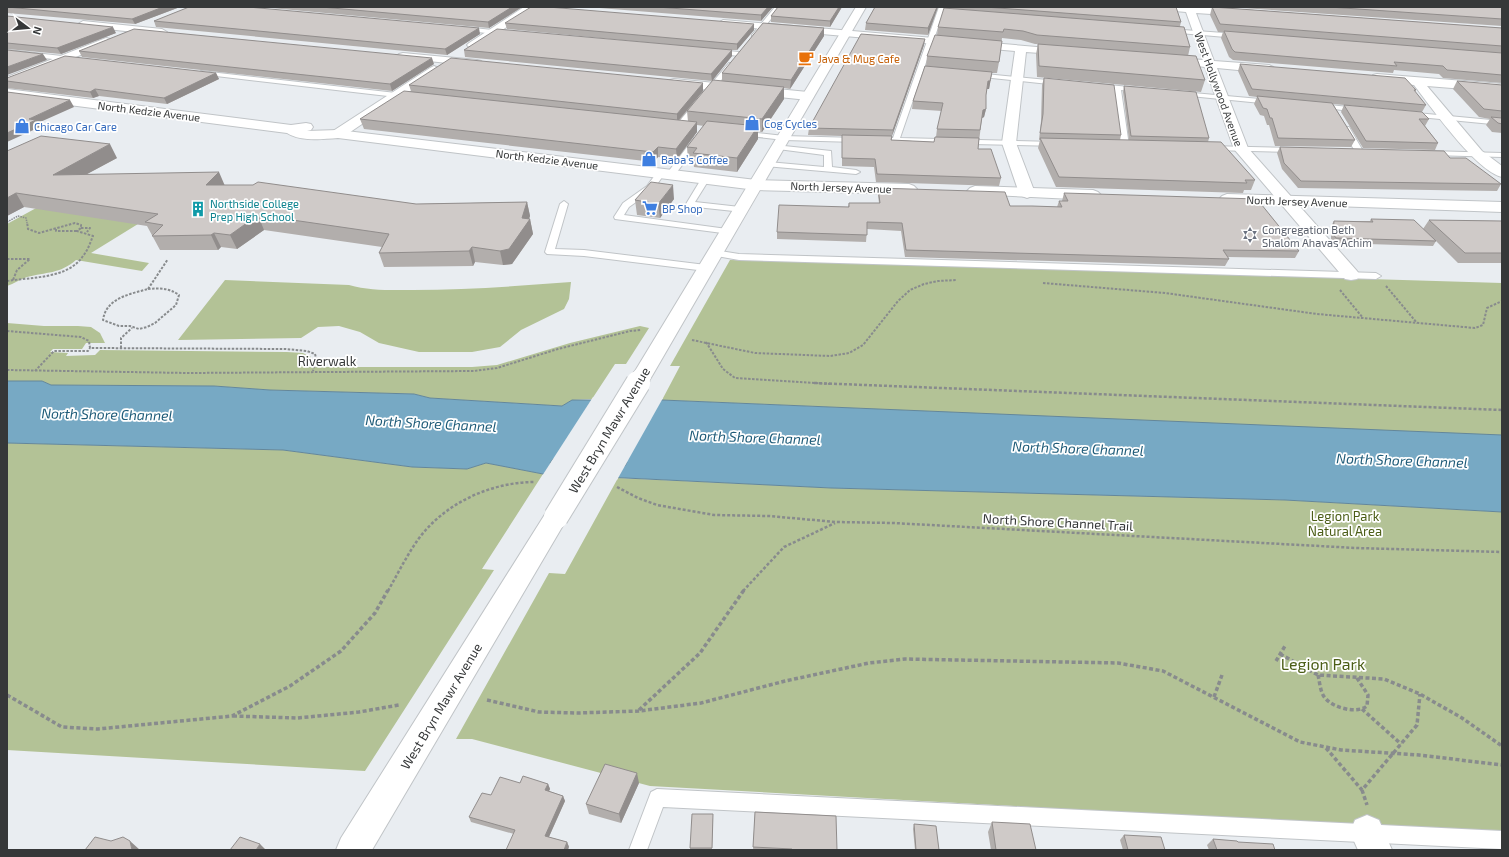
<svg xmlns="http://www.w3.org/2000/svg" width="1509" height="857" font-family="'Exo 2',sans-serif">
  <rect width="100%" height="100%" fill="#e9edf1"/>
  <!-- green -->
  <path fill="#b3c296" d="M 38,207 L 138,224 L 91,253 L 149,263 L 142,271 L 76,260 C 60,274 46,272 27,277 C 20,279 14,284 7,286 L 7,224 Z
    M 730,260 L 1502,283 L 1502,436 L 662,400 L 680,366 L 670,366 Z
    M 225,280 L 349,285 C 370,291 391,290 413,290 C 466,290 518,286 571,282 L 569,299 L 564,309 L 521,330 L 500,347 L 472,352 L 419,352 L 379,343 L 360,332 L 339,326 L 318,327 L 301,338 L 178,340 Z
    M 7,323 L 44,326 L 78,326 L 91,327 L 100,333 L 105,343 L 86,343 L 82,349 L 53,349 L 50,352 L 68,353 L 66,356 L 95,355 L 100,350 L 287,352 L 303,353 L 311,357 L 309,367 L 472,367 L 497,365 L 570,343 L 640,326 L 649,328 L 626,364 L 615,364 L 592,399 L 572,400 L 562,406 L 430,398 L 414,394 L 270,390 L 214,386 L 51,385 L 42,381 L 7,381 Z
    M 7,443 L 283,450 L 412,467 L 467,469 L 486,463 L 543,474 L 482,569 L 494,570 L 365,771 L 7,750 Z
    M 618,478 L 831,488 L 1285,500 L 1502,512 L 1502,833 L 650,786 L 472,739 L 456,739 L 549,573 L 565,574 Z"/>
  <!-- water -->
  <path fill="#77a9c4" stroke="#64879a" fill-rule="evenodd" d="M 7,381 L 42,381 L 51,385 L 214,386 L 270,390 L 414,394 L 430,398 L 562,406 L 572,400 L 662,400 L 1502,435 L 1502,512 L 1285,500 L 831,488 L 543,474 L 486,463 L 467,469 L 412,467 L 283,450 L 7,443 ZM 553,459 L 627,462 L 625,466 L 550,463 Z"/>
  <!-- pier -->
  <path fill="#e9edf1" d="M 593,397 L 663,398 L 617,480 L 542,476 Z"/>
  <g fill="none" stroke-linecap="round" stroke-linejoin="round">
    <defs>
      <path id="service" d="M 775,7 L 781,7 L 756,37 L 752,37 L 752,35 Z
        M 939,7 L 945,7 L 900,138 L 1055,142 L 1058,142 L 1058,146 L 882,142 L 882,138 L 893,138 Z
        M 463,27 L 503,31 L 506,33 L 503,35 L 461,30 L 460,29 Z
        M 1170,29 L 1237,34 L 1240,36 L 1237,38 L 1168,32 L 1168,30 Z
        M 7,50 L 71,57 L 74,59 L 71,61 L 7,54 Z
        M 716,50 L 739,52 L 742,54 L 739,56 L 714,53 L 713,52 Z
        M 729,63 L 734,64 L 683,128 L 677,128 L 677,124 Z
        M 201,71 L 405,94 L 408,96 L 405,98 L 199,74 L 198,73 Z
        M 975,73 L 1058,81 L 1061,83 L 1058,85 L 973,76 L 972,75 Z
        M 1098,84 L 1140,88 L 1143,90 L 1140,92 L 1121,90 L 1129,146 L 1128,148 L 1125,148 L 1121,146 L 1114,90 L 1096,87 L 1095,86 Z
        M 1182,92 L 1271,100 L 1274,102 L 1271,104 L 1180,95 L 1180,93 Z
        M 1319,104 L 1359,108 L 1363,110 L 1359,112 L 1317,107 L 1317,105 Z
        M 1406,112 L 1502,121 L 1502,125 L 1409,116 L 1406,116 Z
        M 1343,127 L 1349,127 L 1363,151 L 1362,153 L 1356,153 L 1342,129 Z
        M 739,131 L 784,136 L 857,138 L 861,140 L 857,142 L 784,140 L 742,135 L 739,135 Z
        M 694,138 L 697,138 L 701,140 L 674,176 L 668,176 L 668,172 Z
        M 775,145 L 831,151 L 832,167 L 856,170 L 860,172 L 856,174 L 765,166 L 765,162 L 768,162 L 824,167 L 824,155 L 778,149 L 775,149 Z
        M 1208,146 L 1295,148 L 1299,150 L 1295,152 L 1211,150 L 1208,150 Z
        M 1428,151 L 1502,153 L 1502,157 L 1431,155 L 1427,153 Z
        M 658,171 L 661,171 L 665,173 L 653,190 L 629,207 L 624,215 L 727,229 L 730,230 L 731,232 L 730,234 L 615,219 L 614,217 L 623,203 L 647,186 Z
        M 703,176 L 706,176 L 710,178 L 695,202 L 740,207 L 743,208 L 744,210 L 743,212 L 687,206 L 686,204 Z
        M 564,201 L 568,204 L 555,249 L 584,250 L 706,265 L 711,268 L 706,271 L 584,256 L 547,254 L 545,252 L 560,204 Z
        M 714,250 L 739,254 L 1376,273 L 1381,276 L 1376,279 L 739,260 L 711,255 L 709,253 L 711,251 Z
        M 657,789 L 1502,831 L 1502,849 L 663,807 L 647,850 L 629,850 L 651,792 Z"/>
      <path id="minor" d="M 524,7 L 536,7 L 477,47 L 469,47 L 467,45 L 469,43 Z
        M 1159,7 L 1203,7 L 1245,11 L 1246,13 L 1245,15 L 1241,16 L 1196,13 L 1214,61 L 1269,65 L 1273,67 L 1275,69 L 1273,71 L 1269,73 L 1217,68 L 1248,148 L 1357,271 L 1360,275 L 1357,279 L 1351,280 L 1345,279 L 1234,149 L 1205,67 L 1164,62 L 1162,60 L 1164,58 L 1168,57 L 1203,60 L 1186,12 L 1164,10 Z
        M 723,20 L 1072,50 L 1074,52 L 1072,54 L 1068,55 L 1026,52 L 1016,143 L 1035,193 L 1032,196 L 1027,198 L 1022,196 L 1019,193 L 1002,143 L 1015,51 L 719,25 L 718,23 Z
        M 83,21 L 162,29 L 167,32 L 162,35 L 79,26 L 78,24 Z
        M 106,38 L 110,39 L 111,41 L 110,43 L 7,85 L 7,77 Z
        M 403,53 L 477,60 L 481,61 L 483,63 L 481,65 L 477,66 L 399,58 L 397,56 L 399,54 Z
        M 434,66 L 438,68 L 440,70 L 438,72 L 343,137 L 333,137 L 331,134 L 333,131 L 430,68 Z
        M 1377,74 L 1502,84 L 1502,92 L 1427,86 L 1482,151 L 1502,166 L 1502,177 C 1476,171 1431,107 1414,85 L 1373,81 L 1371,78 L 1373,75 Z
        M 674,79 L 808,92 L 812,93 L 814,96 L 812,99 L 808,100 L 670,86 L 668,83 L 670,80 Z
        M 1367,815 L 1379,820 L 1392,850 L 1358,850 L 1350,832 L 1355,820 Z"/>
      <path id="tertiary" d="M 856,7 L 866,7 L 652,376 L 649,381 L 642,382 L 635,381 L 632,376 Z
        M 556,508 L 565,511 L 568,517 L 372,850 L 336,850 L 341,838 L 547,511 Z"/>
      <path id="secondary" d="M 7,89 L 291,125 L 306,123 L 311,124 L 313,127 L 311,130 L 307,131 L 338,130 L 756,180 L 909,184 L 914,186 L 917,189 L 914,192 L 909,194 L 756,190 L 338,138 C 322,139 301,142 287,133 L 7,97 Z
        M 975,186 L 1093,190 L 1098,192 L 1101,195 L 1098,198 L 1093,200 L 970,194 L 967,191 L 970,188 Z
        M 1227,194 L 1502,202 L 1502,212 L 1222,202 L 1219,199 L 1222,196 Z"/>
    </defs>
    <!-- service casing -->
    <use href="#service" stroke="#c0c4c7" stroke-width="2"/>
    <!-- minor casing -->
    <use href="#minor" stroke="#c0c4c7" stroke-width="2"/>
    <!-- tertiary casing -->
    <use href="#tertiary" stroke="#c0c4c7" stroke-width="2"/>
    <!-- secondary casing -->
    <use href="#secondary" stroke="#c0c4c7" stroke-width="2"/>
    <!-- path-far3 -->
    <path stroke="#888b8d" stroke-width="1.5" stroke-dasharray="1.5 1" stroke-linecap="butt" d="M 7,222 L 18,216 L 26,218 L 27,223"/>
    <!-- path-far2 -->
    <path stroke="#888b8d" stroke-width="2" stroke-dasharray="2.5 1.5" stroke-linecap="butt" d="M 81,228 L 90,228 L 87,232
      M 56,229 L 56,231 L 77,231
      M 7,259 L 30,259 L 17,270 L 13,280
      M 7,281 C 31,277 68,279 83,256 C 88,250 90,243 93,236 L 77,231 L 81,228 L 81,225 L 75,223 L 39,233 L 28,229 L 27,222
      M 1043,283 L 1165,293 L 1317,314 L 1475,328 L 1483,325 L 1487,308 L 1502,301
      M 1386,286 L 1417,323
      M 148,289 C 160,288 169,288 179,295 L 176,305 L 155,323 L 147,327 L 139,329 L 130,326 L 119,326 L 103,320 C 106,298 130,294 148,289 Z
      M 148,289 L 168,259
      M 1340,290 L 1363,318
      M 7,331 L 81,337 L 89,341 L 90,348 L 286,349 L 307,351 L 315,354 L 316,358 L 313,371
      M 692,340 L 755,353 L 830,356 L 849,353 L 863,345 L 898,301 L 910,290 L 924,284 L 938,281 L 957,280
      M 706,342 L 723,369 L 735,378 L 831,384
      M 121,348 L 121,338 L 132,328
      M 7,370 L 188,373 L 474,371 L 497,368 L 558,349 L 630,331 L 641,330
      M 35,371 L 54,351 L 88,351 L 90,348"/>
    <!-- path-far1 -->
    <path stroke="#888b8d" stroke-width="2.5" stroke-dasharray="3 2" stroke-linecap="butt" d="M 814,383 L 1502,410
      M 617,487 L 638,498 L 657,505 L 714,515 L 769,516 L 836,522 L 893,523 L 1356,548 L 1502,552
      M 388,591 C 397,575 406,557 417,541 C 443,504 490,482 535,482
      M 743,591 L 784,547 L 835,523"/>
    <!-- path -->
    <path stroke="#888b8d" stroke-width="3.5" stroke-dasharray="4 2.5" stroke-linecap="butt" d="M 1280,654 L 1318,675 L 1384,679 L 1420,694 L 1462,718 L 1502,746
      M 1276,661 L 1285,646
      M 1318,675 C 1320,683 1320,693 1326,699 C 1334,708 1357,714 1367,706 L 1368,695 L 1357,678
      M 7,695 L 62,727 L 98,729 L 232,716 L 290,686 L 341,651 L 375,613 L 388,590
      M 1214,697 L 1222,675
      M 487,700 L 539,712 L 577,713 L 639,711 L 701,703 L 785,681 L 869,663 L 905,659 L 1118,663 L 1163,671 L 1300,742 L 1341,750 L 1419,755 L 1502,765
      M 1362,709 L 1401,744
      M 639,710 L 700,653 L 744,590
      M 233,716 L 297,718 L 359,712 L 399,705
      M 1326,748 L 1362,790 L 1417,725 L 1420,694
      M 1362,790 L 1367,805"/>
    <!-- service -->
    <use href="#service" fill="#fff" fill-rule="evenodd"/>
    <!-- minor -->
    <use href="#minor" fill="#fff" fill-rule="evenodd"/>
    <!-- tertiary -->
    <use href="#tertiary" fill="#fff" fill-rule="evenodd"/>
    <!-- secondary -->
    <use href="#secondary" fill="#fff" fill-rule="evenodd"/>
    <defs>
      <path id="tertiary-bridge-far1" d="M 637,384 L 642,376"/>
      <path id="tertiary-bridge" d="M 556,517 L 638,383"/>
    </defs>
    <!-- tertiary-bridge-far1 casing -->
    <use href="#tertiary-bridge-far1" stroke="#c0c4c7" stroke-width="20" stroke-linecap="butt"/>
    <!-- tertiary-bridge casing -->
    <use href="#tertiary-bridge" stroke="#c0c4c7" stroke-width="26" stroke-linecap="butt"/>
    <!-- tertiary-bridge-far1 -->
    <use href="#tertiary-bridge-far1" stroke="#fff" stroke-width="18"/>
    <!-- tertiary-bridge -->
    <use href="#tertiary-bridge" stroke="#fff" stroke-width="24"/>
  </g>
  <!-- wall -->
  <path fill="#b2aeac" d="M 7,7 L 180,7 L 135,24 L 7,13 Z
    M 260,7 L 522,7 L 489,28 Z
    M 587,7 L 773,7 L 761,21 Z
    M 778,7 L 842,7 L 830,27 L 771,22 L 771,16 Z
    M 875,7 L 938,7 L 928,35 L 865,30 L 866,23 Z
    M 946,7 L 1176,7 L 1181,22 L 1180,26 L 1190,47 L 1188,56 L 1205,80 L 1201,92 L 1037,77 L 1036,54 L 1038,44 L 1035,44 L 1021,40 L 1002,38 L 999,62 L 997,73 L 992,73 L 989,89 L 987,89 L 986,95 L 986,109 L 984,117 L 982,118 L 978,149 L 1001,178 L 999,186 L 876,182 L 874,167 L 842,166 L 842,136 L 808,135 L 809,128 L 924,45 L 892,136 L 892,140 L 934,142 L 936,137 L 937,129 L 942,111 L 912,109 L 913,101 L 926,66 L 927,56 L 937,35 L 938,27 Z
    M 1212,7 L 1502,28 L 1502,83 L 1443,78 L 1439,74 L 1394,70 L 1393,73 L 1233,60 L 1229,57 L 1221,38 L 1223,32 L 1218,32 L 1210,15 Z
    M 1227,7 L 1502,7 L 1502,26 Z
    M 7,16 L 116,33 L 61,54 L 7,49 Z
    M 154,21 L 480,34 L 447,55 L 156,27 Z
    M 505,23 L 754,30 L 737,50 L 732,50 L 732,56 L 712,81 L 465,57 L 464,50 L 672,45 L 507,29 Z
    M 824,28 L 824,36 L 790,89 L 784,88 L 784,99 L 762,132 L 758,132 L 758,139 L 737,172 L 694,167 L 693,161 L 688,160 L 687,147 L 704,126 L 697,125 L 697,132 L 677,159 L 658,157 L 654,162 L 364,129 L 360,119 L 411,91 L 409,85 L 703,91 L 679,121 L 688,122 L 687,111 L 722,81 L 722,73 Z
    M 79,51 L 434,64 L 392,91 L 82,57 Z
    M 1240,64 L 1416,90 L 1415,92 L 1426,105 L 1422,112 L 1333,104 L 1355,140 L 1351,147 L 1275,146 L 1269,125 L 1267,125 L 1264,116 L 1260,115 L 1254,104 L 1257,97 L 1249,96 L 1238,71 Z
    M 216,73 L 219,79 L 167,104 L 99,96 L 93,98 L 7,88 L 7,78 Z
    M 1044,78 L 1121,135 L 1120,140 L 1129,140 L 1123,92 L 1124,86 L 1209,138 L 1208,142 L 1255,180 L 1251,190 L 1244,190 L 1243,193 L 1056,187 L 1038,148 L 1040,140 L 1039,140 L 1041,121 L 1042,85 Z
    M 1457,81 L 1502,85 L 1502,133 L 1492,132 L 1486,125 L 1490,119 L 1479,117 L 1453,89 Z
    M 1344,105 L 1429,119 L 1425,126 L 1438,143 L 1435,150 L 1363,148 L 1341,112 Z
    M 1280,147 L 1450,158 L 1501,184 L 1497,191 L 1298,188 L 1282,169 L 1277,153 Z
    M 7,151 L 117,158 L 87,174 L 224,185 L 416,204 L 527,202 L 530,216 L 529,219 L 530,219 L 533,234 L 512,264 L 503,265 L 475,262 L 473,266 L 384,267 L 379,253 L 382,247 L 264,230 L 237,249 L 221,247 L 218,250 L 160,250 L 147,226 L 24,207 L 7,216 Z
    M 878,188 L 1010,206 L 1057,207 L 1059,201 L 1062,201 L 1064,193 L 1299,251 L 1295,258 L 1228,257 L 1229,259 L 1225,266 L 905,257 L 901,231 L 867,229 L 866,242 L 777,239 L 777,232 L 848,207 L 849,203 L 879,203 L 878,195 Z
    M 674,199 L 660,218 L 637,215 L 635,200 Z
    M 1371,219 L 1423,229 L 1429,220 L 1502,221 L 1502,263 L 1458,263 L 1436,241 L 1433,246 L 1334,243 L 1331,239 L 1331,226 L 1334,221 L 1370,221 Z
    M 520,783 L 548,784 L 550,789 L 549,791 L 563,796 L 565,801 L 549,837 L 567,842 L 569,847 L 514,834 L 471,822 L 469,817 Z
    M 639,783 L 621,823 L 589,814 L 586,804 Z
    M 755,812 L 837,850 L 753,850 Z
    M 713,818 L 712,850 L 690,850 L 690,848 Z
    M 992,822 L 1036,850 L 991,850 L 988,832 Z
    M 914,824 L 939,850 L 915,850 L 913,829 Z
    M 1124,835 L 1165,850 L 1123,850 L 1120,840 Z
    M 1213,839 L 1238,842 L 1275,850 L 1209,850 L 1207,845 Z"/>
  <!-- shaded-wall -->
  <path fill="#918d8c" d="M 163,7 L 180,7 L 135,24 L 132,19 Z
    M 512,7 L 522,7 L 489,28 L 488,22 Z
    M 768,7 L 773,7 L 761,21 L 761,15 Z
    M 839,7 L 842,7 L 830,27 L 830,21 Z
    M 937,7 L 938,7 L 928,35 L 928,28 Z
    M 754,24 L 754,30 L 737,50 L 737,44 Z
    M 113,27 L 116,33 L 61,54 L 57,48 Z
    M 479,28 L 480,34 L 447,55 L 445,49 Z
    M 824,28 L 824,36 L 790,89 L 791,80 Z
    M 925,39 L 924,45 L 892,136 L 893,130 Z
    M 732,50 L 732,56 L 712,81 L 711,74 Z
    M 43,54 L 47,60 L 7,75 L 7,67 Z
    M 432,58 L 434,64 L 392,91 L 390,84 Z
    M 992,72 L 989,89 L 987,89 L 988,81 Z
    M 216,73 L 219,79 L 167,104 L 164,98 Z
    M 703,83 L 703,91 L 677,122 L 677,114 Z
    M 784,87 L 784,99 L 762,132 L 762,119 Z
    M 95,89 L 99,96 L 93,98 L 90,92 Z
    M 70,100 L 74,107 L 38,123 L 40,127 L 7,142 L 7,133 L 29,119 Z
    M 986,109 L 984,117 L 982,118 L 983,110 Z
    M 697,122 L 697,132 L 677,159 L 676,149 Z
    M 758,126 L 758,139 L 737,172 L 737,158 Z
    M 110,144 L 117,158 L 61,188 L 53,175 Z
    M 658,147 L 658,157 L 654,162 L 653,152 Z
    M 219,172 L 225,186 L 206,185 Z
    M 673,185 L 674,199 L 660,218 L 658,204 Z
    M 16,193 L 24,207 L 7,216 L 7,198 Z
    M 527,202 L 530,216 L 528,221 L 530,219 L 533,234 L 512,264 L 503,265 L 500,251 L 522,218 Z
    M 258,215 L 264,230 L 237,249 L 230,235 Z
    M 214,233 L 221,247 L 218,250 L 211,235 Z
    M 472,247 L 475,262 L 473,266 L 469,251 Z
    M 637,773 L 639,783 L 621,823 L 619,814 Z
    M 548,784 L 550,789 L 547,795 L 545,790 Z
    M 563,796 L 565,801 L 547,841 L 545,836 Z
    M 130,841 L 140,850 L 132,850 Z
    M 567,842 L 569,847 L 568,850 L 564,850 Z
    M 260,844 L 266,850 L 256,850 Z"/>
  <!-- building -->
  <path fill="#cfcac8" stroke="#918d8c" d="M 7,7 L 163,7 L 132,19 Z
    M 189,7 L 248,7 L 479,28 L 445,49 L 154,21 Z
    M 321,7 L 512,7 L 488,22 Z
    M 531,7 L 548,7 L 754,24 L 737,44 L 505,23 Z
    M 657,7 L 768,7 L 761,15 Z
    M 778,7 L 839,7 L 830,21 L 771,16 Z
    M 875,7 L 937,7 L 928,28 L 866,23 Z
    M 985,7 L 1176,7 L 1181,22 Z
    M 1212,7 L 1502,28 L 1502,46 L 1220,24 Z
    M 1329,7 L 1502,7 L 1502,19 Z
    M 944,8 L 1184,27 L 1190,47 L 1037,35 L 1023,31 L 1004,29 L 1003,32 L 938,27 Z
    M 7,16 L 113,27 L 57,48 L 7,43 Z
    M 763,23 L 824,28 L 791,80 L 722,73 Z
    M 134,29 L 432,58 L 390,84 L 79,51 Z
    M 497,29 L 732,50 L 711,74 L 464,50 Z
    M 1224,31 L 1502,53 L 1502,75 L 1447,70 L 1443,66 L 1394,62 L 1397,66 L 1235,52 L 1232,49 Z
    M 861,34 L 925,39 L 893,130 L 809,128 Z
    M 935,35 L 1002,41 L 999,62 L 927,56 Z
    M 1038,44 L 1196,56 L 1205,80 L 1039,66 Z
    M 7,50 L 43,54 L 7,67 Z
    M 65,56 L 216,73 L 164,98 L 95,89 L 90,92 L 7,81 L 7,78 Z
    M 451,58 L 703,83 L 677,114 L 409,85 Z
    M 1240,64 L 1405,78 L 1416,90 L 1414,90 L 1426,105 L 1252,89 Z
    M 925,66 L 992,72 L 990,81 L 988,81 L 986,95 L 986,109 L 983,110 L 980,130 L 937,129 L 943,103 L 913,101 Z
    M 1044,78 L 1114,85 L 1121,135 L 1040,133 L 1043,114 Z
    M 713,80 L 784,87 L 762,119 L 687,111 Z
    M 1457,81 L 1502,85 L 1502,111 L 1484,109 Z
    M 1124,86 L 1196,92 L 1209,138 L 1131,136 Z
    M 404,91 L 697,122 L 676,149 L 658,147 L 653,152 L 360,119 Z
    M 7,92 L 70,100 L 29,119 L 36,120 L 7,133 Z
    M 1257,96 L 1332,103 L 1355,140 L 1278,138 L 1272,118 L 1270,118 L 1267,109 L 1263,108 Z
    M 1344,105 L 1422,112 L 1429,119 L 1419,119 L 1438,143 L 1366,141 Z
    M 1491,117 L 1502,118 L 1502,124 L 1498,123 Z
    M 707,121 L 758,126 L 737,158 L 693,153 L 697,148 L 687,147 Z
    M 842,135 L 892,136 L 891,140 L 934,142 L 935,137 L 979,138 L 978,149 L 991,149 L 1001,178 L 877,174 L 875,159 L 842,158 Z
    M 41,136 L 110,144 L 53,175 L 219,172 L 206,185 L 253,185 L 258,182 L 416,204 L 527,202 L 522,218 L 530,219 L 509,249 L 500,251 L 472,247 L 469,251 L 379,253 L 389,234 L 258,215 L 230,235 L 214,233 L 211,235 L 152,236 L 163,225 L 145,222 L 158,214 L 16,193 L 7,198 L 7,151 Z
    M 1040,138 L 1221,142 L 1255,180 L 1245,180 L 1247,183 L 1059,177 Z
    M 1280,147 L 1444,151 L 1450,158 L 1466,158 L 1501,184 L 1301,181 L 1284,163 Z
    M 651,182 L 673,185 L 658,204 L 635,200 Z
    M 878,188 L 1005,192 L 1010,206 L 1032,206 L 1062,207 L 1059,201 L 1068,201 L 1064,193 L 1257,199 L 1299,251 L 1223,250 L 1229,259 L 906,250 L 902,223 L 867,222 L 867,235 L 777,232 L 779,205 L 849,207 L 849,203 L 880,203 Z
    M 1371,219 L 1414,220 L 1436,241 L 1336,238 L 1333,234 L 1334,221 L 1373,222 Z
    M 1429,220 L 1502,221 L 1502,253 L 1465,253 Z
    M 605,764 L 637,773 L 619,814 L 586,804 Z
    M 523,776 L 548,784 L 545,790 L 563,796 L 545,836 L 567,842 L 564,850 L 506,850 L 515,830 L 469,817 L 482,793 L 491,795 L 500,777 L 520,783 Z
    M 755,812 L 836,816 L 837,850 L 792,850 L 792,849 L 753,847 Z
    M 692,814 L 713,814 L 712,848 L 690,848 Z
    M 992,822 L 1030,824 L 1036,850 L 996,850 Z
    M 914,824 L 936,826 L 939,850 L 916,850 Z
    M 1124,835 L 1161,837 L 1165,850 L 1128,850 Z
    M 95,837 L 111,841 L 123,837 L 130,841 L 132,850 L 85,850 Z
    M 240,837 L 260,844 L 256,850 L 230,850 Z
    M 1213,839 L 1237,841 L 1238,842 L 1273,844 L 1275,850 L 1217,850 Z"/>
  <!-- icons -->
  <defs>
    <symbol id="cafe-bare" viewBox="-9 -9 18 18"><path d="M-5.5-4.5H6V0H3Q3 3.5 0 3.5H-2.5Q-5.5 3.5-5.5 0ZM3-3.2v2h1.7v-2ZM-6 4.5H4V6H-6Z" fill="#e8710a" stroke="#fff" stroke-width="2.5" paint-order="stroke"/></symbol>
    <symbol id="shop-bare" viewBox="-9 -9 18 18"><path d="M-5-2.5h2.3a2.7 3.5 0 0 1 5.4 0H5L5.5 6h-11ZM-1.5-2.5h3a1.5 2.3 0 0 0-3 0Z" fill="#3f7fe0" stroke="#fff" stroke-width="2.5" paint-order="stroke"/></symbol>
    <symbol id="supermarket-bare" viewBox="-9 -9 18 18"><path d="M-6-5.5h2.5l.6 2H6L4.5 2H-2.5L-4.4-4H-6ZM-1.5 3.2a1.3 1.3 0 1 0 .1 0ZM3 3.2a1.3 1.3 0 1 0 .1 0Z" fill="#3f7fe0" stroke="#fff" stroke-width="2.5" paint-order="stroke"/></symbol>
    <symbol id="building-bare" viewBox="-9 -9 18 18"><path d="M-4-6H4V6H1V3H-1V6H-4ZM-2.5-4.3h1.7v1.8h-1.7ZM.8-4.3h1.7v1.8H.8ZM-2.5-1h1.7V.8h-1.7ZM.8-1h1.7V.8H.8Z" fill="#0f9aa8" stroke="#fff" stroke-width="2.5" paint-order="stroke"/></symbol>
    <symbol id="synagogue-bare" viewBox="-9 -9 18 18"><path d="M0-6.5L5.6 3.2H-5.6ZM0 6.5L5.6-3.2H-5.6Z" fill="#6b7280" stroke="#fff" stroke-width="2.5" paint-order="stroke"/></symbol>
  </defs>
  <g fill-rule="evenodd">
    <use href="#cafe-bare" x="795" y="47" width="22" height="22"/>
    <use href="#shop-bare" x="741" y="112" width="22" height="22"/>
    <use href="#shop-bare" x="11" y="115" width="22" height="22"/>
    <use href="#shop-bare" x="638" y="148" width="22" height="22"/>
    <use href="#supermarket-bare" x="639" y="197" width="22" height="22"/>
    <use href="#building-bare" x="187" y="198" width="22" height="22"/>
    <use href="#synagogue-bare" x="1239" y="224" width="22" height="22"/>
  </g>
  <g text-anchor="middle" dominant-baseline="central" stroke-width="3.5" stroke-linejoin="round" paint-order="stroke">
    <!-- far-food labels -->
    <g font-size="11" fill="#c56008" stroke="#fff" text-anchor="start">
      <text x="818" y="58">Java &amp; Mug Cafe</text>
    </g>
    <!-- far-street labels -->
    <g font-size="11" fill="#363839" stroke="#fff">
      <text transform="translate(1219 89) rotate(70)">West Hollywood Avenue</text>
      <text transform="translate(149 111) rotate(7)">North Kedzie Avenue</text>
      <text transform="translate(547 159) rotate(7)">North Kedzie Avenue</text>
      <text transform="translate(841 187) rotate(2)">North Jersey Avenue</text>
      <text transform="translate(1297 201) rotate(2)">North Jersey Avenue</text>
    </g>
    <!-- far-shop labels -->
    <g font-size="11" fill="#366cbe" stroke="#fff" text-anchor="start">
      <text x="764" y="123">Cog Cycles</text>
      <text x="34" y="126">Chicago Car Care</text>
      <text x="661" y="159">Baba’s Coffee</text>
      <text x="662" y="208">BP Shop</text>
    </g>
    <!-- far-culture labels -->
    <g font-size="11" fill="#0d838f" stroke="#fff" text-anchor="start">
      <text x="210" y="203">Northside College<tspan x="210" dy="13">Prep High School</tspan></text>
    </g>
    <!-- far-worship labels -->
    <g font-size="11" fill="#5b616d" stroke="#fff" text-anchor="start">
      <text x="1262" y="229">Congregation Beth<tspan x="1262" dy="13">Shalom Ahavas Achim</tspan></text>
    </g>
    <!-- street labels -->
    <g font-size="13" fill="#363839" stroke="#fff">
      <text x="327" y="361">Riverwalk</text>
      <text transform="translate(609 430) rotate(-59)">West Bryn Mawr Avenue</text>
      <text transform="translate(1058 522) rotate(3)">North Shore Channel Trail</text>
      <text transform="translate(441 706) rotate(-59)">West Bryn Mawr Avenue</text>
    </g>
    <!-- park labels -->
    <g font-size="13" fill="#4b5d16" stroke="#fff">
      <text x="1345" y="516">Legion Park<tspan x="1345" dy="15">Natural Area</tspan></text>
    </g>
    <!-- water labels -->
    <g font-size="14" font-style="italic" fill="#1f5c79" stroke="#fff">
      <text transform="translate(107 414) rotate(1)">North Shore Channel</text>
      <text transform="translate(431 423) rotate(3)">North Shore Channel</text>
      <text transform="translate(755 437) rotate(2)">North Shore Channel</text>
      <text transform="translate(1078 448) rotate(2)">North Shore Channel</text>
      <text transform="translate(1402 460) rotate(2)">North Shore Channel</text>
    </g>
    <!-- near-park labels -->
    <g font-size="16" fill="#4b5d16" stroke="#fff">
      <text x="1323" y="663">Legion Park</text>
    </g>
  </g>
  <!-- border -->
  <rect width="1509" height="857" fill="none" stroke="#363839" stroke-width="16"/>
  <!-- north arrow -->
  <g transform="translate(28 28) rotate(106)" stroke="#ffffff" stroke-width="3" paint-order="stroke">
  <path d="M0-3L7 15L0 10L-7 15Z" fill="#363839"/>
  <text y="-6" font-size="11" font-weight="bold" text-anchor="middle" fill="#363839">N</text>
  </g>
</svg>
